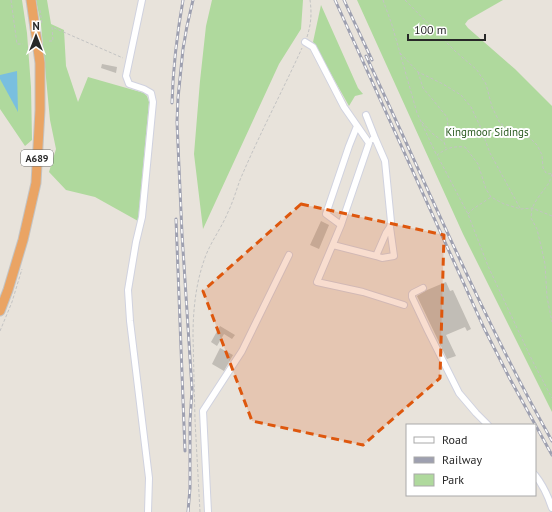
<svg xmlns="http://www.w3.org/2000/svg" width="552" height="512" font-family="'PT Sans',sans-serif">
  <rect width="100%" height="100%" fill="#e8e3db"/>
  <!-- green -->
  <path fill="#afd99d" d="M 0,0 L 22,0 L 27,33 L 31,87 L 32,140 L 25,146 L 0,109 Z
    M 36,0 L 47,0 L 51,24 L 64,30 L 66,66 L 78,102 L 88,77 L 144,93 L 147,96 L 149,102 L 138,221 L 95,197 L 66,190 L 49,172 L 56,149 L 50,120 L 41,25 Z
    M 212,0 L 303,0 L 301,29 L 279,64 L 203,229 L 194,154 L 200,81 L 206,26 Z
    M 357,0 L 503,0 L 468,20 L 465,24 L 468,28 L 515,69 L 552,106 L 552,412 L 463,234 Z
    M 321,5 L 358,88 L 363,94 L 355,96 L 349,106 L 313,42 Z"/>
  <!-- water -->
  <path fill="#79bfdf" d="M 17,71 L 18,112 L 0,79 L 0,75 Z"/>
  <!-- building -->
  <path fill="#c1bdb6" d="M 102,64 L 117,67 L 116,73 L 101,68 Z
    M 321,221 L 329,225 L 319,249 L 310,245 Z
    M 446,282 L 450,291 L 453,290 L 471,329 L 467,331 L 465,327 L 446,335 L 456,356 L 447,359 L 417,296 L 427,290 Z
    M 220,326 L 235,335 L 232,339 L 224,334 L 217,346 L 211,342 Z
    M 220,348 L 233,355 L 224,371 L 212,364 Z"/>
  <g fill="none" stroke-linecap="round" stroke-linejoin="round">
    <defs>
      <path id="minor" d="M 142,0 L 126,76 L 129,84 L 144,89 L 151,93 L 153,102 L 142,217 L 136,242 L 128,290 L 130,321 L 149,478 L 148,512
        M 305,42 L 313,47 L 344,107 L 369,143 L 341,225 L 326,214 L 349,146 L 357,126
        M 366,115 L 375,138 L 373,139
        M 375,138 L 385,161 L 391,222 L 390,227
        M 341,225 L 317,282 L 363,292 L 404,305
        M 333,245 L 376,256 L 382,258 L 394,256 L 390,227 L 386,233 L 376,256
        M 423,288 L 413,293 L 412,294 L 412,297 L 428,331 L 459,393 L 476,413 L 488,425
        M 535,475 C 543,485 548,496 552,508
        M 208,512 L 203,411 L 242,351 L 289,255"/>
      <path id="highway" d="M 0,311 L 8,290 L 23,240 L 36,183 L 40,110 L 40,63 L 31,0"/>
    </defs>
    <!-- minor casing -->
    <use href="#minor" stroke="#d0d2df" stroke-width="8"/>
    <!-- highway casing -->
    <use href="#highway" stroke="#c3c3c3" stroke-width="11"/>
    <!-- path -->
    <path stroke="#c3c3c3" stroke-width="1" stroke-dasharray="3 2" stroke-linecap="butt" d="M 11,0 L 17,44 L 23,44
      M 383,0 L 392,25 L 417,113 L 436,154
      M 405,0 L 455,51 L 477,70 L 486,84 L 492,107 L 500,123 L 506,128 L 529,137 L 537,145 L 542,155 L 543,168 L 546,173 L 549,174 L 552,173
      M 40,10 L 42,24
      M 307,37 C 311,24 312,14 310,0
      M 49,41 L 53,41 L 52,27 L 123,58
      M 400,53 L 418,72 L 443,84 L 461,95 L 471,107 L 480,126 L 490,153 L 520,208
      M 418,72 L 423,88 L 447,117 L 448,127 L 444,142
      M 422,122 L 433,134 L 444,142 L 446,148
      M 552,174 L 549,183 L 537,199 L 532,208 L 531,218 L 537,229 L 541,246 L 545,264 L 547,297 L 552,322
      M 468,214 L 473,209 L 491,197
      M 552,216 L 532,208 L 521,209 L 504,204 L 491,197 L 486,189 L 478,164 L 465,147 C 452,146 447,148 437,155 L 468,214 L 488,266 L 532,360 L 552,398
      M 0,331 L 12,302 L 22,269
      M 200,512 L 195,420 L 193,336 C 193,309 196,281 206,255 C 212,240 222,227 228,212 C 233,202 236,191 240,180 C 259,135 282,92 302,48"/>
    <!-- minor -->
    <use href="#minor" stroke="#fff" stroke-width="6"/>
    <!-- highway -->
    <use href="#highway" stroke="#eaa464" stroke-width="9"/>
    <defs>
      <path id="rail" d="M 335,0 L 484,328 L 510,379 L 552,455
        M 344,0 L 372,60
        M 366,56 C 427,185 482,317 552,441
        M 172,103 C 173,68 177,34 183,0
        M 176,219 L 185,451
        M 188,512 L 190,488 L 190,422 L 192,389 L 182,234 L 177,122 L 178,98 L 183,49 L 187,26 L 193,0"/>
    </defs>
    <!-- rail casing -->
    <use href="#rail" stroke="#9ea0b0" stroke-width="3"/>
    <!-- rail -->
    <use href="#rail" stroke="#fff" stroke-width="1.5" stroke-dasharray="4.5" stroke-linecap="butt"/>
  </g>
  <!-- marked area -->
  <path fill="#de570d" fill-opacity="0.2" stroke="#de570d" stroke-width="3" stroke-dasharray="8 5" stroke-linejoin="round" d="M 301,204 L 444,235 L 440,378 L 363,445 L 252,421 L 203,291 Z"/>
  <g text-anchor="middle" dominant-baseline="central" stroke-width="4" stroke-linejoin="round" paint-order="stroke">
    <!-- shield labels -->
    <rect fill="#fff" stroke="#686868" stroke-width="1" x="21" y="150" width="32" height="16" rx="3"/>
    <g font-size="10" font-weight="bold" fill="#282828">
      <text x="37" y="158">A689</text>
    </g>
    <!-- park labels -->
    <g font-size="11" fill="#2b5b21" stroke="#fff">
      <text x="487" y="132">Kingmoor Sidings</text>
    </g>
  </g>
  <!-- legend -->
  <rect x="406" y="424" width="130" height="72" fill="#ffffff" stroke="#a9a9a9"/>
  <rect x="414" y="437" width="20" height="6" fill="#ffffff" stroke="#a9a9a9"/>
  <text x="442" y="444" font-size="12" fill="#282828">Road</text>
  <rect x="414" y="457" width="20" height="6" fill="#9ea0b0" stroke="#a9a9a9"/>
  <text x="442" y="464" font-size="12" fill="#282828">Railway</text>
  <rect x="414" y="474" width="20" height="12" fill="#afd99d" stroke="#a9a9a9"/>
  <text x="442" y="484" font-size="12" fill="#282828">Park</text>
  <!-- north arrow -->
  <g transform="translate(36 36)" stroke="#ffffff" stroke-width="3" paint-order="stroke">
  <path d="M0-3L7 15L0 10L-7 15Z" fill="#282828"/>
  <text y="-6" font-size="11" font-weight="bold" text-anchor="middle" fill="#282828">N</text>
  </g>
  <!-- scale -->
  <path d="M408 34v6h77v-6" fill="none" stroke="#282828" stroke-width="2"/>
  <text x="414" y="34" font-size="12" fill="#282828" stroke="#ffffff" stroke-width="3" paint-order="stroke">100 m</text>
</svg>
